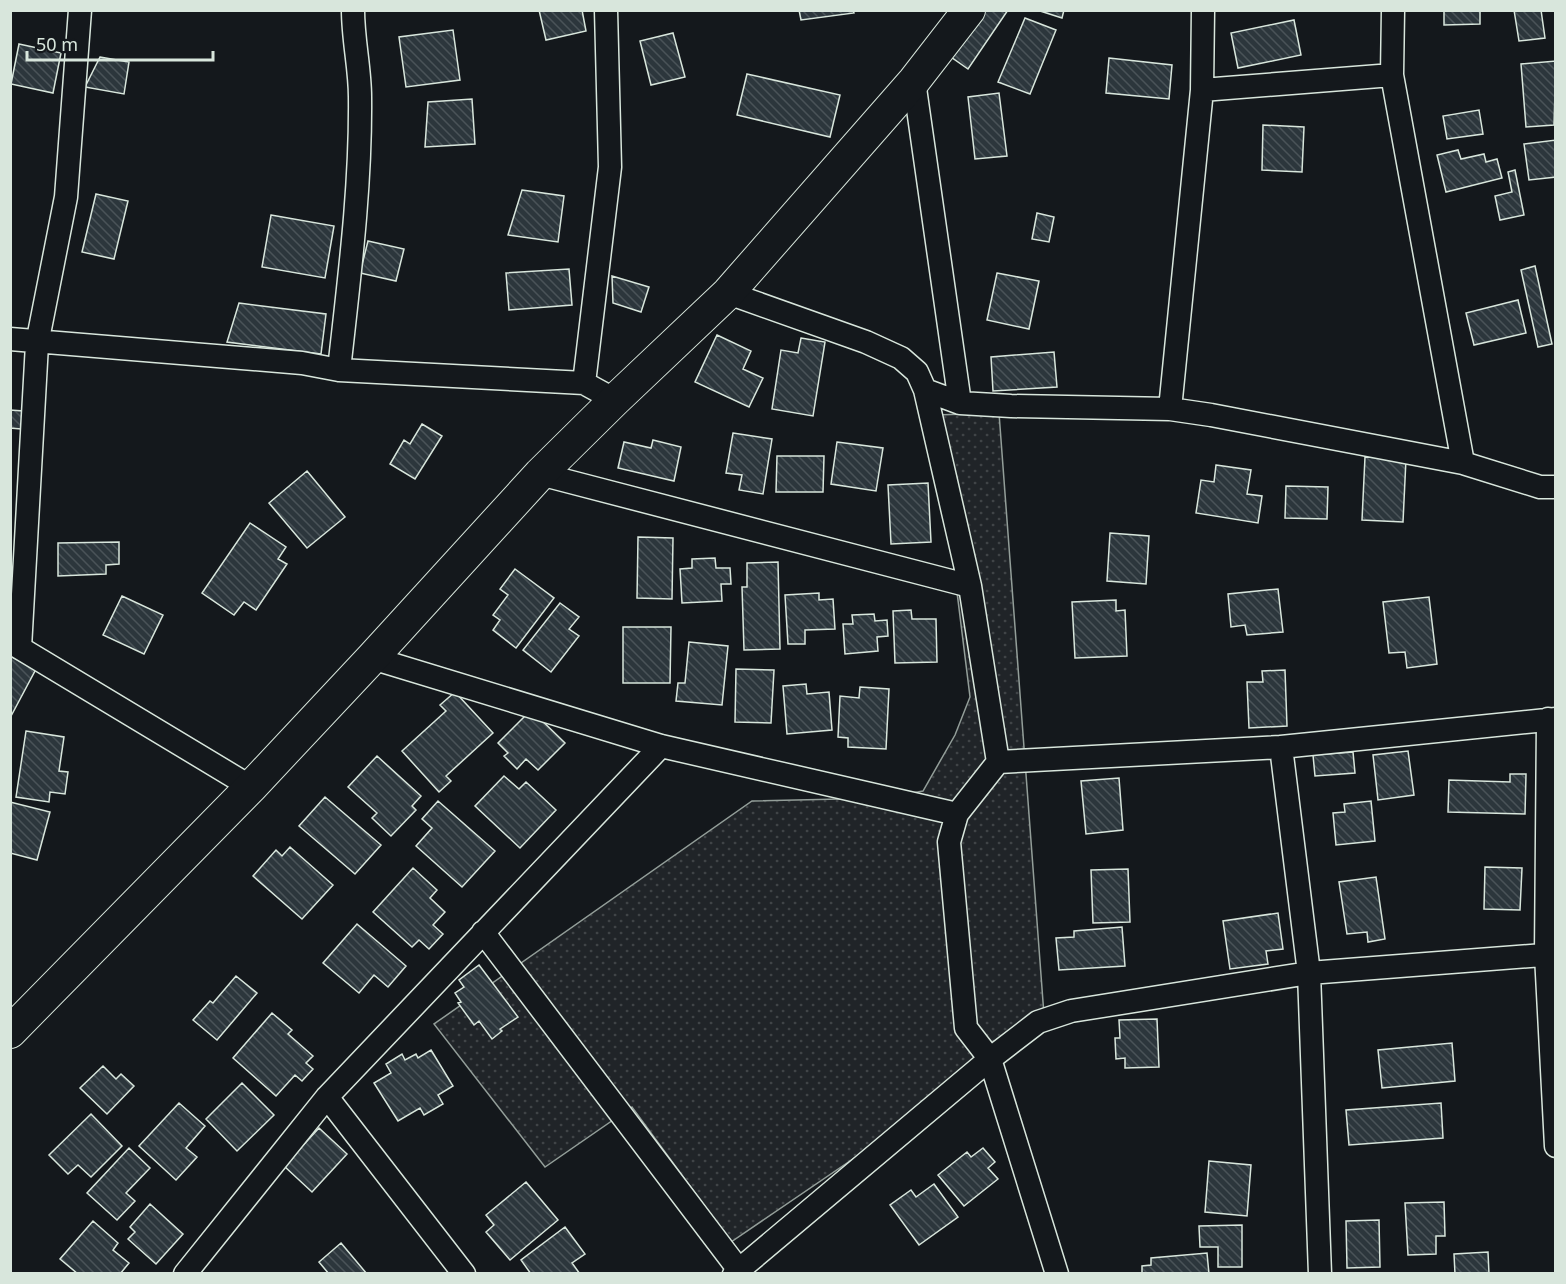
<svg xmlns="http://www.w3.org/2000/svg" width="1566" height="1284" font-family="'Noto Sans',sans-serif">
  <defs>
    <pattern id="park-dots" width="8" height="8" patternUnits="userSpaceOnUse" patternTransform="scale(1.5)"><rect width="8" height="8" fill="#202428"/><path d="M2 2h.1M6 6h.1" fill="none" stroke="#404447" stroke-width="1.8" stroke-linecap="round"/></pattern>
    <pattern id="building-back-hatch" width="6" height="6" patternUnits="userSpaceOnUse" patternTransform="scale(1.5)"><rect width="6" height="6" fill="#2c363c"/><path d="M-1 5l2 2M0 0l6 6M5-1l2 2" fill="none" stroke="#4a5358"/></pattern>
  </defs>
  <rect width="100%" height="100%" fill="#14181c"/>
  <!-- park -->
  <path fill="url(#park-dots)" stroke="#939e99" stroke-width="1.5" d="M 999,413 L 1044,1015 L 963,1084 L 731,1242 L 632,1107 L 545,1167 L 434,1024 L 752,801 L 886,798 L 923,791 L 955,735 L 970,697 L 935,415 Z"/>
  <!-- building -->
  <path fill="url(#building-back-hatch)" stroke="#d8e6dc" stroke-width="1.5" d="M 539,10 L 582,10 L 586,31 L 546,40 Z
    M 799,10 L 853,10 L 854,13 L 801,20 Z
    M 983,10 L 1008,10 L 968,69 L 951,57 Z
    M 1037,10 L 1064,10 L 1062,18 Z
    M 1444,10 L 1480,10 L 1480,24 L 1444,25 Z
    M 1514,10 L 1541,10 L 1545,38 L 1519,41 Z
    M 1025,18 L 1056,30 L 1030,94 L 998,82 Z
    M 1294,20 L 1301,55 L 1238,68 L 1231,33 Z
    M 453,30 L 460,80 L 406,87 L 399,37 Z
    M 673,33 L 685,77 L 651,85 L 640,41 Z
    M 19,44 L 61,53 L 53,93 L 11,84 Z
    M 100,57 L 129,62 L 124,94 L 85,87 Z
    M 1109,58 L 1172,65 L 1169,99 L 1106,93 Z
    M 1556,61 L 1554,125 L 1526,127 L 1521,64 Z
    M 747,74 L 840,95 L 830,137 L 737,115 Z
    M 999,93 L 1007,156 L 975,159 L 968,97 Z
    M 472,99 L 475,144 L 425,147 L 428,102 Z
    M 1479,110 L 1483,134 L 1447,139 L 1443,116 Z
    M 1263,125 L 1304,127 L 1302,172 L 1262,170 Z
    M 1556,140 L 1556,177 L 1529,180 L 1524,144 Z
    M 1458,150 L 1461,159 L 1484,154 L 1486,162 L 1497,159 L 1502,178 L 1446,192 L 1437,155 Z
    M 1515,170 L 1524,215 L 1500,220 L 1495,196 L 1512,192 L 1508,172 Z
    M 522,190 L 564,196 L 558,242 L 508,235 Z
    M 96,194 L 128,201 L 114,259 L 82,252 Z
    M 1037,213 L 1054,217 L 1049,242 L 1032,239 Z
    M 271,215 L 334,226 L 325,278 L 262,267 Z
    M 368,241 L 404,249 L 396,281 L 360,273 Z
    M 1535,266 L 1552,344 L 1538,347 L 1521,270 Z
    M 569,269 L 572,305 L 509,310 L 506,273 Z
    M 997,273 L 1039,281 L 1029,329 L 987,320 Z
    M 612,276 L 649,287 L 641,312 L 613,303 Z
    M 1518,300 L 1526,333 L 1474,345 L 1466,313 Z
    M 239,303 L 326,314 L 321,354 L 227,342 Z
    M 717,335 L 751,351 L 743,369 L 763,378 L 749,407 L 695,382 Z
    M 801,338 L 825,342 L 813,416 L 772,409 L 781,350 L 798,353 Z
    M 1054,352 L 1057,387 L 993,391 L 991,357 Z
    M 10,410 L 23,411 L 21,429 L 10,428 Z
    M 422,424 L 442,436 L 415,479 L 390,464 L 404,440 L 410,444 Z
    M 733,433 L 772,439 L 763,494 L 739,490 L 742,475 L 726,473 Z
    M 653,440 L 681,447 L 674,481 L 618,468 L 624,442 L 651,448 Z
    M 837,442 L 883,448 L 876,491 L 831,484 Z
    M 777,456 L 824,456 L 823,492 L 776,492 Z
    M 1365,457 L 1406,459 L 1403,522 L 1362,520 Z
    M 1216,465 L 1251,470 L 1247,494 L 1262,496 L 1258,523 L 1196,513 L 1201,480 L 1214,482 Z
    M 307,471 L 345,517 L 307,548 L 269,503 Z
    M 928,483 L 931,542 L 891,544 L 888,485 Z
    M 1286,486 L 1328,487 L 1327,519 L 1285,518 Z
    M 250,523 L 286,547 L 278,559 L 287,564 L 256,610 L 244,602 L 234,615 L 202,593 Z
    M 1110,533 L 1149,536 L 1146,584 L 1107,581 Z
    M 638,537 L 673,538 L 672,599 L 637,598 Z
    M 119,542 L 119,564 L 106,565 L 106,574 L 58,576 L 58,543 Z
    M 715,558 L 716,568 L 730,568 L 731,584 L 721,584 L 722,601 L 682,603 L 680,569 L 692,568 L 692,559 Z
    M 778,562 L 780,649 L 744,650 L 742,587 L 747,587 L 747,563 Z
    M 515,569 L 554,598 L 516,648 L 493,630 L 500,620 L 493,615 L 508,595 L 500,589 Z
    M 1278,589 L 1283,632 L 1247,635 L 1245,625 L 1231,627 L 1228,594 Z
    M 819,593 L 819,600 L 833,599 L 835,629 L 805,630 L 805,644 L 788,644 L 785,595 Z
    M 122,596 L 163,615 L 144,654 L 103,635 Z
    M 1429,597 L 1437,664 L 1407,668 L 1405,652 L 1389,653 L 1383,602 Z
    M 1116,600 L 1116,611 L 1125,610 L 1127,656 L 1075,658 L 1072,602 Z
    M 560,603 L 579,617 L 569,629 L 579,636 L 551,672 L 523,650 Z
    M 911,610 L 912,619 L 936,619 L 937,662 L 895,663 L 893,611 Z
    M 874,614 L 875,621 L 887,620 L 888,636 L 877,637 L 878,651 L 845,654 L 843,624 L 853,624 L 852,615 Z
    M 623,627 L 671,627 L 670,683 L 623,683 Z
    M 689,642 L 728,646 L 722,705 L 676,701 L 678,683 L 685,683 Z
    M 10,656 L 36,669 L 10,718 Z
    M 736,669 L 774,670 L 771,723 L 735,722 Z
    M 1285,670 L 1287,726 L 1249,728 L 1247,682 L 1263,682 L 1262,671 Z
    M 806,684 L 807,694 L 829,692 L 832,730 L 787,734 L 783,686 Z
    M 860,687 L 889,689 L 886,749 L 848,747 L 848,738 L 838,737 L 840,696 L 859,698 Z
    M 455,692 L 493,733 L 446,776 L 451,781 L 439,792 L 402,751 L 446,711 L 440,705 Z
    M 531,710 L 565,743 L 538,770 L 526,759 L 517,769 L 504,756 L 508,753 L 498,743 Z
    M 26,731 L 64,737 L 59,771 L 68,772 L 65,794 L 50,792 L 49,802 L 16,797 Z
    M 1408,751 L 1414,795 L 1378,800 L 1373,755 Z
    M 1353,752 L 1355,773 L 1315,776 L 1313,755 Z
    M 377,756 L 421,796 L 412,806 L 416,810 L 391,836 L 372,818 L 377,813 L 348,787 Z
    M 1510,774 L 1526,774 L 1525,814 L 1448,812 L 1449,780 L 1510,782 Z
    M 504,776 L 519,789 L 526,782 L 556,810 L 520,848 L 475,806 Z
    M 1119,778 L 1123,830 L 1086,834 L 1081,781 Z
    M 325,797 L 381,845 L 355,874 L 299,826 Z
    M 438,801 L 495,851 L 462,887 L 416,846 L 432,828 L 422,819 Z
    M 1371,801 L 1375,841 L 1336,845 L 1333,813 L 1345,812 L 1344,804 Z
    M 10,802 L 50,812 L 37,860 L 10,853 Z
    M 290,847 L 333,885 L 302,919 L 253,876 L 276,850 L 282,856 Z
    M 1485,867 L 1522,868 L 1520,910 L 1484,909 Z
    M 413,868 L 437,890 L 430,898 L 445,912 L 433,925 L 443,934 L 429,949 L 419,940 L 412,947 L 373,912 Z
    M 1128,869 L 1130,922 L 1093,923 L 1091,870 Z
    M 1376,877 L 1385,939 L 1368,942 L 1367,932 L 1347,934 L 1339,882 Z
    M 1278,913 L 1283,949 L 1266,951 L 1268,964 L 1230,969 L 1223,921 Z
    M 357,924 L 406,966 L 388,987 L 374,975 L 359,993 L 323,963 Z
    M 1122,927 L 1125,966 L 1059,970 L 1056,938 L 1074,937 L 1074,931 Z
    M 479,965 L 518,1017 L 500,1029 L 502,1031 L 492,1039 L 479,1021 L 474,1025 L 458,1003 L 461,1002 L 455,993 L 464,987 L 459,980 Z
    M 236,976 L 257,993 L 217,1040 L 193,1020 L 210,1001 L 213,1003 Z
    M 272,1013 L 292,1030 L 288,1034 L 313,1056 L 306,1063 L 313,1069 L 302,1081 L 295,1075 L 276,1096 L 233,1058 Z
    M 1157,1019 L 1159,1067 L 1125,1068 L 1125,1058 L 1116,1059 L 1115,1038 L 1120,1038 L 1119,1020 Z
    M 1452,1043 L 1455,1081 L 1382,1088 L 1378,1050 Z
    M 431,1050 L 453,1086 L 438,1095 L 443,1104 L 424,1115 L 420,1108 L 398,1121 L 374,1083 L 391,1073 L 386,1064 L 402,1054 L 405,1060 L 416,1054 L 418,1058 Z
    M 103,1066 L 116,1079 L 121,1074 L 134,1086 L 107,1114 L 80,1088 Z
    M 242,1083 L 274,1115 L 237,1151 L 206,1119 Z
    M 179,1103 L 205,1126 L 186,1148 L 197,1157 L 176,1180 L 139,1146 Z
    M 1441,1103 L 1443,1138 L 1349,1145 L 1346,1110 Z
    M 91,1114 L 122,1146 L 91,1177 L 78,1165 L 68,1174 L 49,1155 Z
    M 319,1128 L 347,1154 L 312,1192 L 284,1166 Z
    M 129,1148 L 150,1168 L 126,1193 L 135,1201 L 117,1220 L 87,1193 Z
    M 983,1148 L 995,1162 L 988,1168 L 998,1179 L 964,1206 L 938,1175 L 967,1152 L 971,1157 Z
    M 1209,1161 L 1251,1165 L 1247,1216 L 1205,1212 Z
    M 526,1182 L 558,1220 L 510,1260 L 486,1232 L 494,1225 L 486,1215 Z
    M 934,1184 L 958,1217 L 919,1245 L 890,1205 L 911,1190 L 916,1197 Z
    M 1444,1202 L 1445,1236 L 1436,1236 L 1436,1254 L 1408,1255 L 1405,1203 Z
    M 150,1204 L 183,1234 L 156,1264 L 128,1239 L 135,1232 L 130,1227 Z
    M 1379,1220 L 1380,1267 L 1347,1268 L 1346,1221 Z
    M 93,1221 L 118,1243 L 113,1250 L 129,1263 L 120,1274 L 78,1274 L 60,1259 Z
    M 1242,1225 L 1242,1267 L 1218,1267 L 1218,1247 L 1200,1247 L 1199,1226 Z
    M 565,1227 L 585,1254 L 572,1263 L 580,1274 L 531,1274 L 521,1260 Z
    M 341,1243 L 367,1274 L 329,1274 L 319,1262 Z
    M 1488,1252 L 1489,1274 L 1455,1274 L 1454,1254 Z
    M 1207,1253 L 1209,1274 L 1142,1274 L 1142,1266 L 1151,1265 L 1151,1258 Z"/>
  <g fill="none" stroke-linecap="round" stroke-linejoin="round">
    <defs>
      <path id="street" d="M 606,10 L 610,167 L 584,383 L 615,400
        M 1203,10 L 1202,90 L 1392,75
        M 1393,10 L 1392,75 L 1463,463
        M 914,81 L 960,403
        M 728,293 L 866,342 L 901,358 L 917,372 L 925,390 L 960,403 L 1011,406 L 1170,409 L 1211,415 L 1463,463 L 1540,487 L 1556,487
        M 10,339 L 302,363 L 339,370 L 584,383
        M 339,370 C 349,279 361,188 360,97 C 360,68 353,40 353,10
        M 925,390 L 970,586 L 998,762
        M 1170,409 L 1202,90
        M 540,474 L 970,586
        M 10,642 L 251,787
        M 20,648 L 37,344 L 66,197 L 80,10
        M 372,658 L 661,746 L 957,814
        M 1548,719 L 1546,955 L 1556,1146
        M 1281,747 L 1309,973 L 1320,1274
        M 483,932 L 739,1270
        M 327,1097 L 464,1274
        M 185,1274 L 327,1097 L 661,746
        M 734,1274 L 990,1059 L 1038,1022 L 1071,1011 L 1309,973 L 1556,954
        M 1057,1274 L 990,1059 L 966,1028 L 949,842 L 957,814 L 998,762 L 1281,747 L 1556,719"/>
      <path id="secondary" d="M 10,1032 L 251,787 L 372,658 L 540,474 L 615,400 L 728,293 L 914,81 L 969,10"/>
    </defs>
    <!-- street casing -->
    <use href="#street" stroke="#d8e6dc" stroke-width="25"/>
    <!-- secondary casing -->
    <use href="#secondary" stroke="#d8e6dc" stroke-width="34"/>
    <!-- street -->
    <use href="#street" stroke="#14181c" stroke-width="22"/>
    <!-- secondary -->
    <use href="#secondary" stroke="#14181c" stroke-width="32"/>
  </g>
  <!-- border -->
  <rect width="1566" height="1284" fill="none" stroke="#d8e6dc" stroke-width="24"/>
  <!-- scale -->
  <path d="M27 51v9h186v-9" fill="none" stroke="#d8e6dc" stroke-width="3"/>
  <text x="36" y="51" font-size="18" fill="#d8e6dc" stroke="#14181c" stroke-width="4.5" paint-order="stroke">50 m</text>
</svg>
